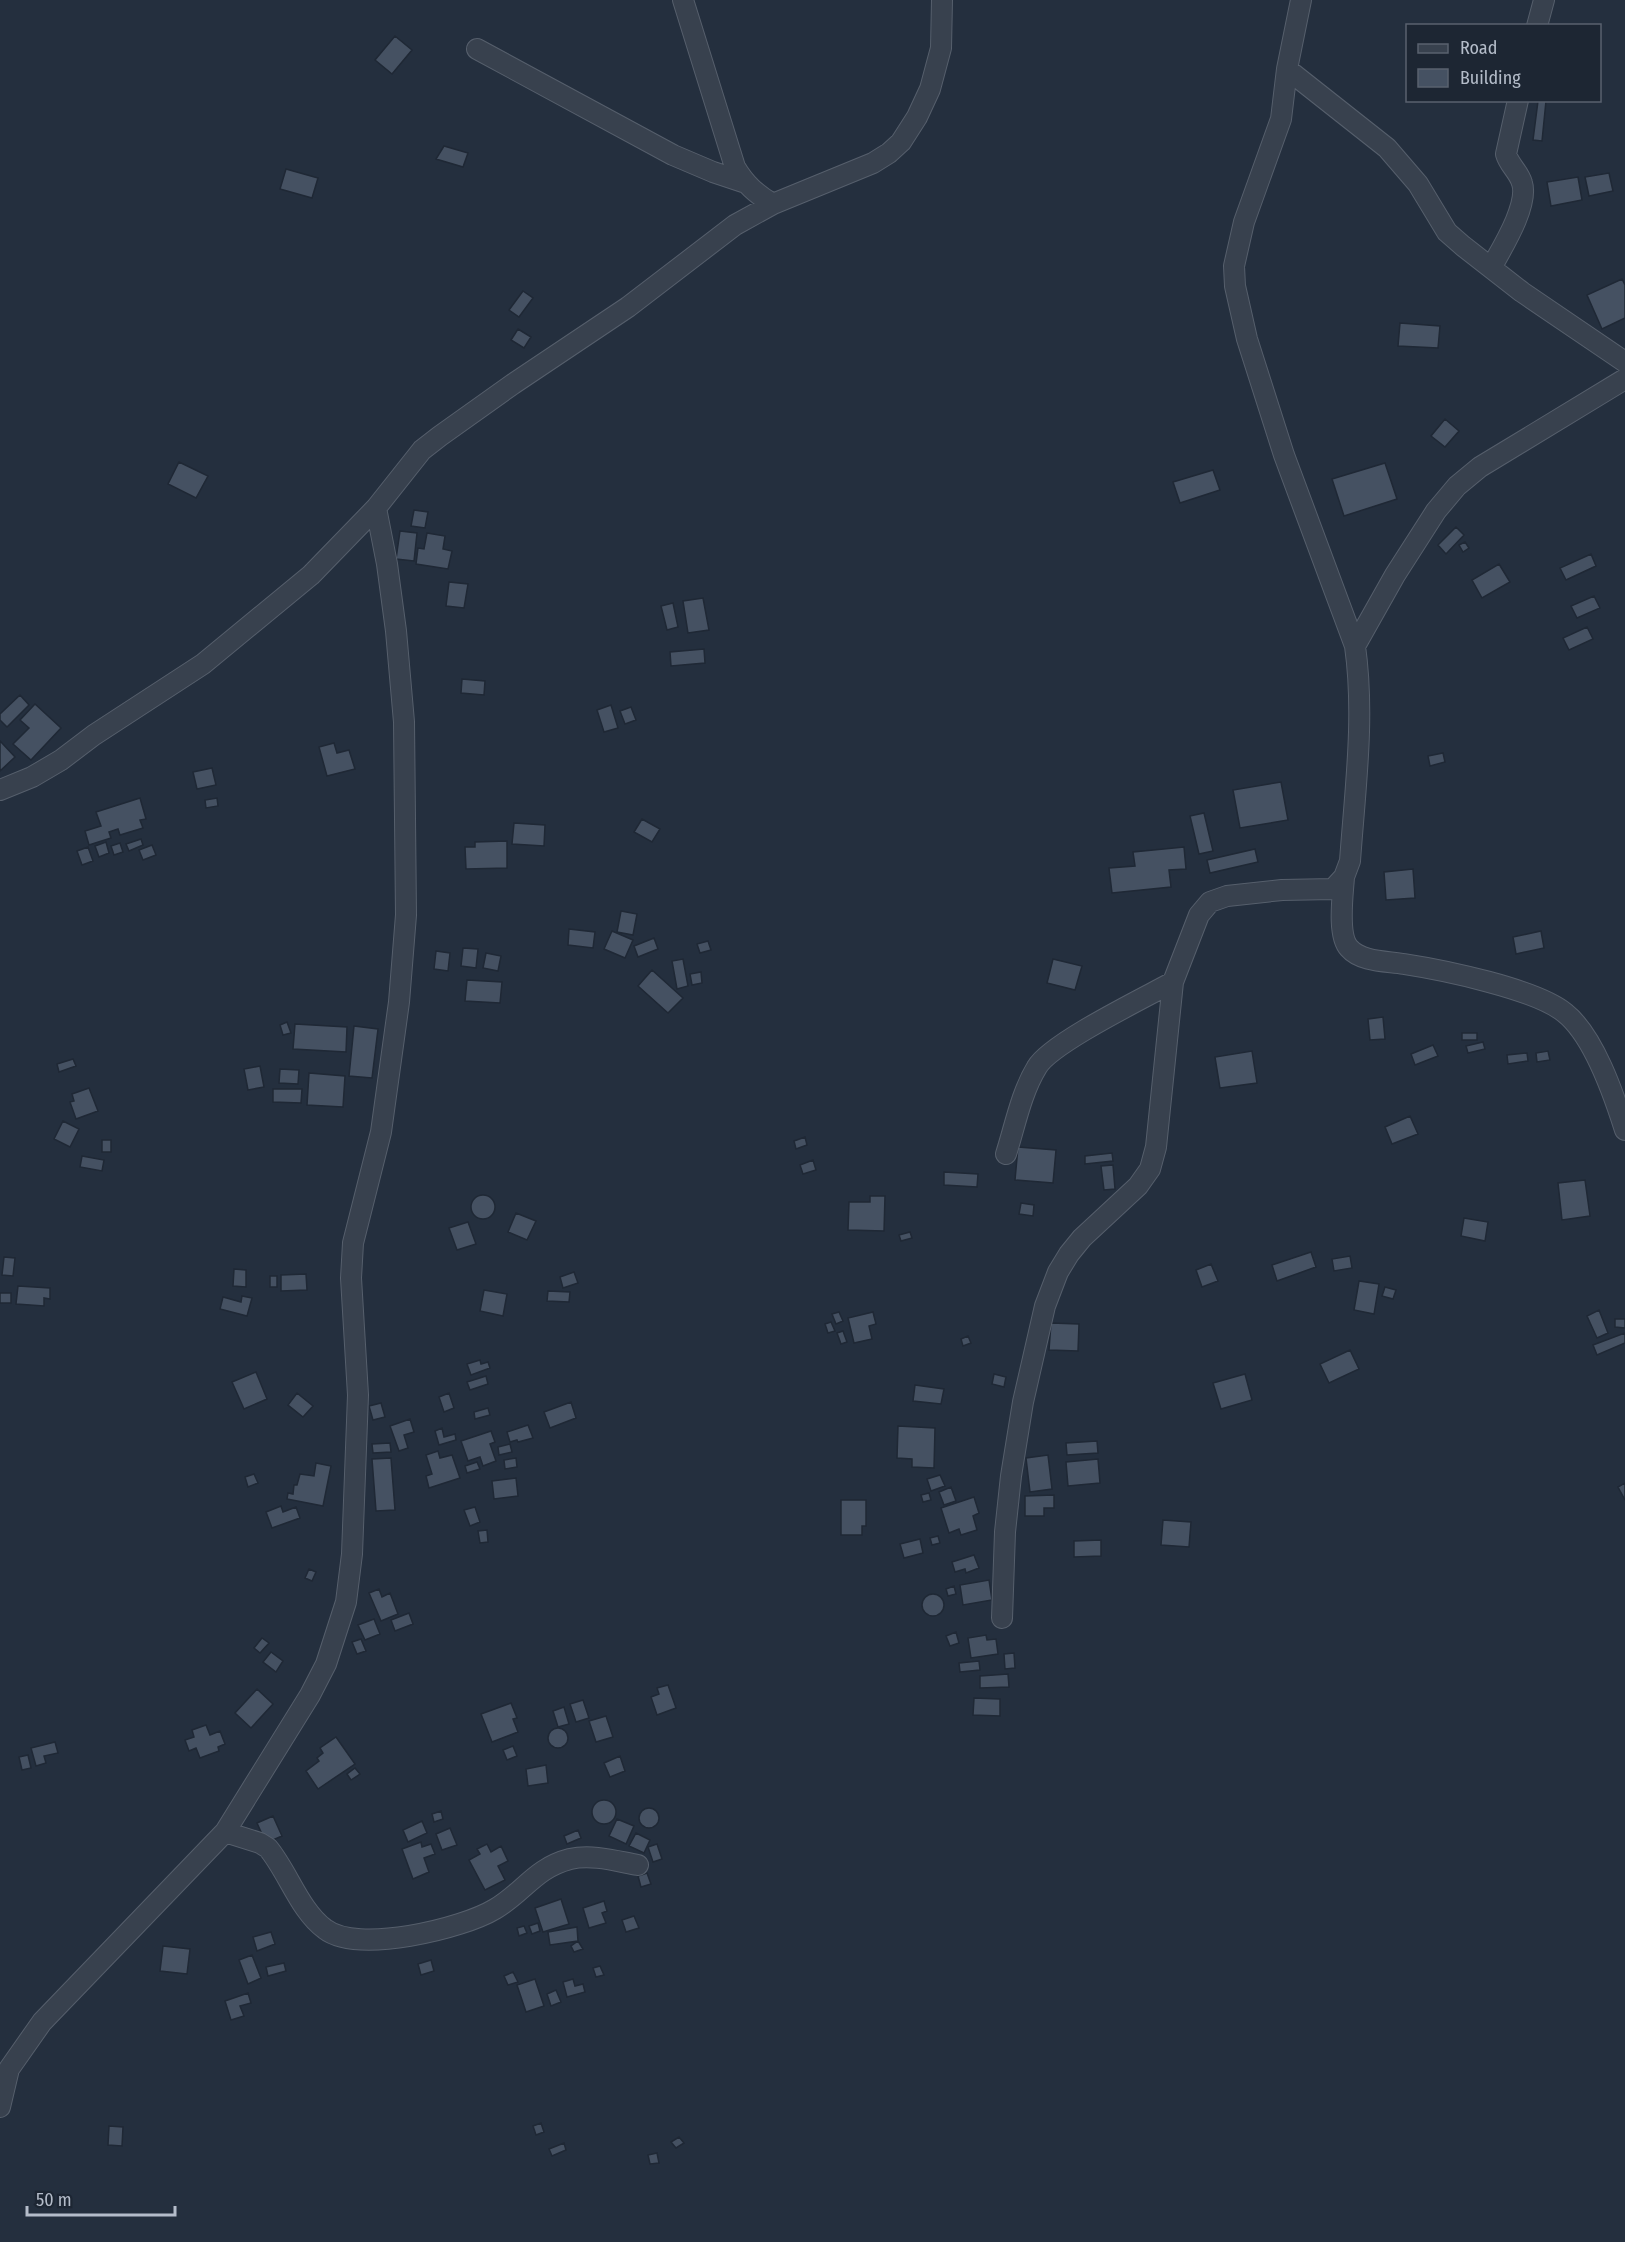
<svg xmlns="http://www.w3.org/2000/svg" width="1625" height="2242" font-family="'Fira Sans Condensed',sans-serif">
  <rect width="100%" height="100%" fill="#242f3e"/>
  <!-- building -->
  <path fill="#455162" stroke="#1f2835" stroke-width="1.5" d="M 395,36 L 412,50 L 392,74 L 375,60 Z
    M 1538,101 L 1546,101 L 1542,141 L 1533,140 Z
    M 444,146 L 468,153 L 463,167 L 436,159 Z
    M 286,169 L 318,178 L 312,198 L 280,189 Z
    M 1609,173 L 1613,191 L 1589,196 L 1585,177 Z
    M 1578,177 L 1582,200 L 1551,206 L 1547,182 Z
    M 1622,279 L 1625,285 L 1625,318 L 1602,329 L 1587,295 Z
    M 523,291 L 533,298 L 519,317 L 509,310 Z
    M 1400,323 L 1440,326 L 1438,348 L 1398,346 Z
    M 518,329 L 531,337 L 524,348 L 511,340 Z
    M 1445,419 L 1459,431 L 1445,447 L 1431,436 Z
    M 179,462 L 208,476 L 196,498 L 168,484 Z
    M 1385,463 L 1397,499 L 1344,516 L 1332,479 Z
    M 1213,470 L 1220,490 L 1180,503 L 1173,482 Z
    M 414,510 L 428,512 L 425,528 L 411,526 Z
    M 1456,527 L 1464,535 L 1446,554 L 1438,545 Z
    M 400,531 L 417,533 L 414,561 L 396,559 Z
    M 427,533 L 445,536 L 443,549 L 452,551 L 448,569 L 416,564 L 418,548 L 424,549 Z
    M 1465,542 L 1469,548 L 1463,552 L 1459,545 Z
    M 1591,554 L 1596,566 L 1566,580 L 1560,568 Z
    M 1499,564 L 1510,582 L 1482,598 L 1472,580 Z
    M 449,582 L 468,584 L 464,608 L 446,606 Z
    M 1594,596 L 1600,608 L 1577,618 L 1571,606 Z
    M 703,598 L 709,630 L 688,633 L 683,601 Z
    M 673,603 L 678,627 L 667,630 L 661,606 Z
    M 1587,627 L 1593,639 L 1569,650 L 1563,638 Z
    M 704,649 L 705,663 L 671,666 L 670,652 Z
    M 462,679 L 485,681 L 484,695 L 461,693 Z
    M 20,695 L 29,705 L 7,727 L 0,720 L 0,714 Z
    M 35,704 L 61,728 L 31,760 L 13,744 L 29,728 L 20,720 Z
    M 611,705 L 618,728 L 604,732 L 597,710 Z
    M 631,707 L 636,720 L 625,724 L 620,711 Z
    M 0,741 L 15,757 L 0,771 Z
    M 334,743 L 337,753 L 349,750 L 355,769 L 327,776 L 319,747 Z
    M 1443,753 L 1445,762 L 1430,766 L 1428,756 Z
    M 212,768 L 216,785 L 197,789 L 193,772 Z
    M 1281,782 L 1288,820 L 1240,828 L 1233,790 Z
    M 140,798 L 146,819 L 140,820 L 143,828 L 120,835 L 118,829 L 109,832 L 111,838 L 89,845 L 85,831 L 101,826 L 96,812 Z
    M 217,798 L 218,806 L 206,808 L 205,800 Z
    M 1204,813 L 1213,851 L 1199,854 L 1190,816 Z
    M 642,819 L 660,829 L 652,842 L 634,832 Z
    M 514,823 L 545,825 L 544,846 L 512,844 Z
    M 141,839 L 143,845 L 129,851 L 126,844 Z
    M 507,841 L 507,868 L 466,869 L 465,847 L 475,847 L 475,842 Z
    M 106,842 L 109,853 L 99,857 L 95,846 Z
    M 120,843 L 123,852 L 114,855 L 111,846 Z
    M 152,845 L 156,855 L 143,860 L 139,850 Z
    M 88,847 L 93,861 L 82,865 L 77,851 Z
    M 1184,847 L 1186,869 L 1169,870 L 1171,887 L 1112,893 L 1109,868 L 1135,866 L 1133,852 Z
    M 1255,849 L 1258,862 L 1210,873 L 1207,860 Z
    M 1413,869 L 1415,898 L 1386,900 L 1384,872 Z
    M 621,911 L 637,914 L 633,935 L 617,932 Z
    M 569,929 L 595,932 L 593,948 L 568,945 Z
    M 612,931 L 633,940 L 625,958 L 604,949 Z
    M 1541,931 L 1544,948 L 1516,954 L 1513,937 Z
    M 654,938 L 658,949 L 638,957 L 634,946 Z
    M 708,941 L 711,950 L 700,953 L 697,944 Z
    M 463,948 L 478,949 L 476,968 L 461,966 Z
    M 436,951 L 450,953 L 448,971 L 434,969 Z
    M 486,953 L 501,956 L 498,971 L 483,968 Z
    M 683,959 L 688,986 L 677,989 L 672,961 Z
    M 1053,959 L 1082,966 L 1075,990 L 1047,983 Z
    M 652,970 L 683,998 L 668,1013 L 638,986 Z
    M 701,972 L 702,983 L 692,985 L 690,974 Z
    M 467,980 L 502,982 L 500,1003 L 465,1001 Z
    M 1383,1017 L 1385,1039 L 1370,1040 L 1368,1019 Z
    M 287,1022 L 291,1033 L 283,1035 L 280,1025 Z
    M 295,1024 L 347,1027 L 346,1052 L 293,1049 Z
    M 354,1026 L 378,1029 L 372,1078 L 349,1076 Z
    M 1462,1033 L 1477,1033 L 1477,1040 L 1462,1040 Z
    M 1483,1042 L 1485,1049 L 1468,1053 L 1466,1046 Z
    M 1433,1045 L 1438,1056 L 1415,1065 L 1411,1054 Z
    M 1252,1051 L 1257,1083 L 1220,1088 L 1215,1057 Z
    M 1548,1051 L 1550,1060 L 1537,1062 L 1536,1053 Z
    M 1527,1053 L 1528,1061 L 1508,1064 L 1507,1055 Z
    M 73,1059 L 76,1066 L 59,1072 L 57,1064 Z
    M 260,1066 L 264,1087 L 248,1090 L 244,1069 Z
    M 280,1069 L 299,1070 L 298,1084 L 279,1083 Z
    M 309,1073 L 345,1076 L 343,1107 L 307,1105 Z
    M 89,1088 L 98,1111 L 76,1119 L 70,1102 L 74,1101 L 72,1094 Z
    M 273,1089 L 302,1089 L 301,1103 L 273,1102 Z
    M 1410,1116 L 1418,1134 L 1392,1144 L 1385,1127 Z
    M 63,1121 L 79,1129 L 70,1147 L 54,1139 Z
    M 805,1137 L 807,1145 L 796,1149 L 794,1141 Z
    M 102,1140 L 111,1140 L 111,1152 L 102,1152 Z
    M 1018,1147 L 1056,1150 L 1053,1183 L 1015,1180 Z
    M 1112,1153 L 1113,1161 L 1085,1164 L 1085,1156 Z
    M 82,1156 L 104,1160 L 102,1171 L 80,1167 Z
    M 813,1160 L 816,1170 L 803,1174 L 800,1165 Z
    M 1113,1165 L 1115,1189 L 1104,1190 L 1101,1166 Z
    M 944,1172 L 978,1174 L 977,1187 L 944,1185 Z
    M 1585,1180 L 1590,1216 L 1562,1220 L 1558,1183 Z
    M471 1207a12 12 0 1 1 24 0a12 12 0 1 1-24 0Z
    M 870,1196 L 885,1196 L 884,1231 L 848,1230 L 849,1202 L 870,1202 Z
    M 1021,1203 L 1034,1205 L 1033,1216 L 1019,1214 Z
    M 516,1213 L 536,1221 L 527,1240 L 508,1232 Z
    M 1464,1218 L 1488,1222 L 1485,1241 L 1461,1236 Z
    M 468,1222 L 476,1244 L 457,1250 L 449,1228 Z
    M 910,1232 L 912,1238 L 901,1241 L 899,1235 Z
    M 1311,1252 L 1316,1267 L 1277,1281 L 1272,1265 Z
    M 1350,1256 L 1352,1268 L 1334,1271 L 1332,1259 Z
    M 4,1257 L 15,1258 L 13,1276 L 2,1275 Z
    M 1211,1264 L 1218,1281 L 1202,1287 L 1196,1270 Z
    M 234,1269 L 246,1270 L 246,1287 L 233,1286 Z
    M 574,1272 L 578,1283 L 563,1288 L 560,1277 Z
    M 306,1274 L 307,1290 L 281,1291 L 281,1275 Z
    M 270,1276 L 277,1276 L 277,1287 L 270,1287 Z
    M 1359,1281 L 1379,1284 L 1374,1314 L 1354,1310 Z
    M 18,1286 L 50,1288 L 50,1299 L 44,1298 L 44,1306 L 16,1304 Z
    M 1385,1287 L 1396,1290 L 1393,1299 L 1382,1296 Z
    M 484,1290 L 507,1294 L 503,1316 L 480,1311 Z
    M 548,1291 L 570,1292 L 569,1302 L 547,1301 Z
    M 0,1293 L 11,1293 L 11,1303 L 0,1303 Z
    M 242,1296 L 252,1298 L 247,1316 L 220,1309 L 223,1297 L 241,1302 Z
    M 1599,1310 L 1608,1333 L 1597,1338 L 1587,1316 Z
    M 839,1312 L 843,1321 L 836,1324 L 832,1314 Z
    M 873,1312 L 876,1324 L 869,1326 L 872,1339 L 854,1343 L 848,1318 Z
    M 1615,1319 L 1625,1319 L 1625,1328 L 1615,1327 Z
    M 831,1322 L 835,1331 L 828,1333 L 825,1324 Z
    M 1051,1323 L 1079,1324 L 1078,1351 L 1049,1350 Z
    M 843,1331 L 847,1342 L 841,1344 L 837,1333 Z
    M 1625,1333 L 1625,1343 L 1597,1355 L 1593,1345 Z
    M 968,1336 L 971,1343 L 963,1346 L 961,1339 Z
    M 1350,1350 L 1359,1369 L 1329,1383 L 1320,1364 Z
    M 480,1360 L 481,1364 L 488,1362 L 490,1368 L 471,1375 L 467,1364 Z
    M 256,1372 L 267,1399 L 244,1409 L 232,1382 Z
    M 994,1374 L 1006,1377 L 1004,1387 L 992,1384 Z
    M 1245,1374 L 1252,1400 L 1221,1409 L 1213,1383 Z
    M 486,1376 L 488,1384 L 470,1390 L 467,1382 Z
    M 915,1385 L 944,1389 L 941,1404 L 913,1401 Z
    M 297,1393 L 313,1406 L 303,1417 L 288,1405 Z
    M 449,1393 L 454,1408 L 444,1412 L 439,1397 Z
    M 571,1402 L 576,1418 L 550,1428 L 544,1412 Z
    M 381,1403 L 385,1417 L 373,1420 L 369,1406 Z
    M 488,1408 L 490,1415 L 475,1419 L 474,1412 Z
    M 410,1419 L 414,1432 L 404,1435 L 408,1448 L 399,1451 L 390,1426 Z
    M 528,1425 L 533,1438 L 518,1442 L 517,1440 L 510,1442 L 507,1432 Z
    M 898,1426 L 935,1428 L 934,1468 L 912,1467 L 912,1459 L 897,1458 Z
    M 442,1428 L 444,1437 L 455,1434 L 456,1440 L 439,1445 L 435,1431 Z
    M 491,1431 L 495,1442 L 490,1444 L 496,1461 L 483,1466 L 480,1457 L 468,1461 L 461,1441 Z
    M 1097,1441 L 1098,1453 L 1067,1455 L 1066,1443 Z
    M 390,1443 L 391,1452 L 373,1453 L 372,1444 Z
    M 510,1444 L 512,1452 L 499,1455 L 498,1447 Z
    M 438,1451 L 440,1458 L 452,1455 L 460,1478 L 429,1488 L 426,1476 L 432,1474 L 426,1455 Z
    M 1048,1455 L 1052,1489 L 1030,1492 L 1026,1458 Z
    M 391,1458 L 395,1510 L 376,1511 L 372,1459 Z
    M 516,1458 L 517,1467 L 505,1469 L 504,1460 Z
    M 1098,1459 L 1100,1483 L 1068,1486 L 1066,1462 Z
    M 477,1462 L 480,1469 L 467,1473 L 465,1466 Z
    M 316,1463 L 331,1466 L 323,1506 L 287,1499 L 288,1493 L 293,1494 L 294,1485 L 297,1485 L 300,1474 L 314,1476 Z
    M 254,1474 L 258,1483 L 248,1487 L 245,1477 Z
    M 940,1475 L 945,1486 L 931,1491 L 927,1479 Z
    M 516,1478 L 518,1496 L 494,1499 L 492,1481 Z
    M 1625,1483 L 1625,1500 L 1618,1487 Z
    M 951,1487 L 956,1501 L 944,1505 L 939,1492 Z
    M 929,1493 L 931,1500 L 923,1502 L 921,1495 Z
    M 1054,1495 L 1054,1508 L 1044,1508 L 1044,1516 L 1025,1516 L 1025,1496 Z
    M 974,1497 L 979,1513 L 973,1516 L 977,1530 L 961,1535 L 959,1529 L 949,1533 L 941,1508 Z
    M 841,1500 L 866,1500 L 866,1526 L 862,1526 L 862,1535 L 841,1535 Z
    M 281,1506 L 283,1512 L 296,1507 L 300,1518 L 272,1528 L 266,1512 Z
    M 475,1507 L 480,1522 L 470,1526 L 464,1510 Z
    M 1163,1520 L 1191,1522 L 1189,1547 L 1161,1545 Z
    M 487,1530 L 488,1542 L 480,1543 L 478,1531 Z
    M 938,1536 L 940,1543 L 932,1545 L 930,1538 Z
    M 920,1539 L 923,1553 L 904,1558 L 900,1544 Z
    M 1101,1540 L 1101,1556 L 1074,1557 L 1074,1541 Z
    M 974,1555 L 979,1568 L 966,1573 L 965,1569 L 955,1572 L 952,1562 Z
    M 309,1569 L 316,1572 L 312,1581 L 305,1578 Z
    M 989,1580 L 992,1600 L 963,1605 L 960,1585 Z
    M 954,1586 L 956,1594 L 948,1596 L 946,1589 Z
    M 379,1589 L 382,1597 L 390,1593 L 398,1614 L 381,1621 L 369,1593 Z
    M922 1605a11 11 0 1 1 22 0a11 11 0 1 1-22 0Z
    M 409,1613 L 413,1624 L 395,1631 L 391,1620 Z
    M 374,1619 L 380,1634 L 365,1640 L 358,1625 Z
    M 956,1632 L 959,1643 L 950,1646 L 946,1636 Z
    M 986,1635 L 987,1640 L 996,1639 L 998,1654 L 971,1658 L 968,1638 Z
    M 262,1638 L 269,1643 L 260,1653 L 254,1648 Z
    M 361,1639 L 366,1651 L 357,1654 L 352,1642 Z
    M 271,1652 L 283,1661 L 276,1672 L 263,1662 Z
    M 1014,1653 L 1015,1668 L 1005,1669 L 1004,1654 Z
    M 979,1661 L 980,1670 L 960,1672 L 959,1663 Z
    M 1008,1674 L 1009,1687 L 980,1688 L 980,1676 Z
    M 668,1685 L 676,1708 L 657,1715 L 651,1697 L 659,1694 L 657,1688 Z
    M 257,1689 L 273,1704 L 251,1728 L 235,1713 Z
    M 974,1698 L 1000,1699 L 1000,1716 L 973,1715 Z
    M 583,1700 L 589,1718 L 576,1722 L 570,1704 Z
    M 511,1703 L 517,1718 L 513,1719 L 518,1732 L 492,1742 L 481,1714 Z
    M 564,1707 L 569,1724 L 558,1727 L 553,1711 Z
    M 606,1716 L 613,1737 L 596,1742 L 589,1721 Z
    M 206,1725 L 210,1735 L 220,1731 L 225,1744 L 218,1747 L 219,1751 L 200,1758 L 196,1748 L 189,1751 L 185,1740 L 194,1737 L 192,1730 Z
    M548 1738a10 10 0 1 1 20 0a10 10 0 1 1-20 0Z
    M 336,1737 L 355,1764 L 318,1789 L 306,1771 L 319,1761 L 317,1758 L 323,1753 L 320,1748 Z
    M 55,1742 L 58,1753 L 44,1756 L 46,1763 L 36,1766 L 31,1748 Z
    M 513,1746 L 517,1756 L 507,1760 L 503,1750 Z
    M 28,1755 L 31,1768 L 22,1770 L 19,1757 Z
    M 620,1756 L 625,1771 L 610,1777 L 604,1763 Z
    M 546,1765 L 548,1783 L 528,1786 L 526,1769 Z
    M 355,1768 L 360,1774 L 351,1780 L 347,1774 Z
    M592 1812a12 12 0 1 1 24 0a12 12 0 1 1-24 0Z
    M639 1818a10 10 0 1 1 20 0a10 10 0 1 1-20 0Z
    M 441,1811 L 443,1819 L 434,1822 L 432,1814 Z
    M 273,1816 L 282,1836 L 266,1843 L 257,1823 Z
    M 617,1819 L 634,1826 L 626,1844 L 609,1836 Z
    M 422,1821 L 427,1833 L 408,1842 L 403,1830 Z
    M 450,1828 L 457,1845 L 442,1850 L 436,1834 Z
    M 578,1830 L 581,1838 L 567,1844 L 564,1836 Z
    M 636,1833 L 650,1840 L 644,1853 L 629,1846 Z
    M 421,1842 L 422,1847 L 431,1844 L 435,1854 L 424,1858 L 429,1872 L 413,1879 L 402,1849 Z
    M 487,1844 L 491,1852 L 501,1846 L 508,1861 L 498,1866 L 505,1880 L 485,1890 L 469,1860 L 480,1854 L 477,1849 Z
    M 657,1844 L 662,1859 L 653,1862 L 648,1847 Z
    M 647,1873 L 651,1884 L 641,1887 L 638,1876 Z
    M 561,1899 L 569,1924 L 543,1932 L 535,1908 Z
    M 604,1901 L 607,1911 L 602,1913 L 606,1923 L 589,1928 L 583,1908 Z
    M 634,1916 L 639,1928 L 626,1932 L 622,1920 Z
    M 538,1923 L 540,1931 L 532,1934 L 529,1926 Z
    M 524,1926 L 527,1933 L 519,1936 L 517,1928 Z
    M 577,1927 L 578,1941 L 550,1945 L 548,1932 Z
    M 271,1932 L 275,1944 L 257,1951 L 253,1937 Z
    M 578,1941 L 583,1949 L 574,1952 L 571,1946 Z
    M 163,1946 L 190,1949 L 187,1974 L 160,1971 Z
    M 252,1955 L 261,1978 L 248,1984 L 239,1960 Z
    M 431,1960 L 434,1971 L 421,1975 L 418,1964 Z
    M 284,1963 L 286,1971 L 268,1976 L 266,1967 Z
    M 600,1966 L 604,1975 L 596,1977 L 593,1968 Z
    M 513,1972 L 518,1982 L 508,1985 L 504,1976 Z
    M 535,1979 L 544,2006 L 526,2012 L 517,1985 Z
    M 573,1979 L 575,1986 L 583,1984 L 585,1992 L 567,1997 L 563,1982 Z
    M 556,1990 L 561,2002 L 551,2006 L 547,1994 Z
    M 248,1993 L 251,2003 L 240,2006 L 244,2016 L 231,2020 L 225,2001 Z
    M 541,2123 L 544,2132 L 536,2135 L 533,2126 Z
    M 109,2126 L 123,2127 L 122,2146 L 108,2145 Z
    M 679,2137 L 684,2143 L 676,2148 L 671,2142 Z
    M 564,2143 L 566,2150 L 552,2156 L 549,2149 Z
    M 657,2153 L 659,2163 L 650,2164 L 648,2155 Z"/>
  <g fill="none" stroke-linecap="round" stroke-linejoin="round">
    <defs>
      <path id="minor" d="M 683,0 L 735,167 C 745,184 756,194 773,204
        M 1537,26 L 1544,0
        M 477,49 L 673,155 L 713,172 L 743,182
        M 1287,69 L 1387,148 L 1418,184 L 1447,232 L 1463,246 L 1522,292 L 1625,362
        M 1491,268 C 1502,248 1529,205 1522,183 C 1519,172 1509,165 1506,154 L 1518,100
        M 1355,646 L 1395,575 L 1436,511 L 1457,486 L 1480,467 L 1625,379
        M 0,790 L 32,777 L 61,760 L 94,735 L 203,664 L 311,575 L 376,508 L 422,450 L 440,436 L 513,384 L 628,307 L 735,225 L 773,204 L 873,163 L 889,153 L 901,142 L 917,117 L 930,89 L 941,48 L 942,0
        M 1344,877 C 1343,894 1337,935 1349,948 C 1361,962 1387,961 1404,964 C 1443,970 1536,989 1565,1013 C 1594,1036 1614,1095 1625,1130
        M 1006,1154 C 1015,1126 1021,1093 1037,1067 C 1051,1043 1144,998 1173,982
        M 1002,1618 L 1005,1532 L 1011,1476 L 1023,1402 L 1045,1306 L 1058,1272 L 1069,1254 L 1082,1238 L 1138,1186 L 1150,1169 L 1156,1147 L 1173,982 L 1199,915 L 1210,902 L 1227,896 L 1282,890 L 1333,889 L 1344,877 L 1350,861 C 1355,790 1365,717 1355,646 L 1284,455 L 1247,339 L 1235,286 L 1234,266 L 1244,222 L 1281,119 L 1287,69 L 1301,0
        M 225,1832 L 260,1843 L 268,1848 C 288,1872 300,1911 325,1929 C 357,1954 462,1929 495,1909 C 524,1892 535,1868 570,1859 C 592,1854 616,1861 638,1865
        M 0,2107 L 9,2069 L 42,2022 L 225,1832 L 310,1695 L 326,1664 L 346,1602 L 352,1554 L 358,1395 L 351,1278 L 353,1243 L 381,1132 L 399,1002 L 406,915 L 404,722 L 396,631 L 387,564 L 376,508"/>
    </defs>
    <!-- minor casing -->
    <use href="#minor" stroke="#565f6c" stroke-width="22"/>
    <!-- minor -->
    <use href="#minor" stroke="#38414e" stroke-width="20"/>
  </g>
  <!-- legend -->
  <rect x="1406" y="24" width="195" height="78" fill="#1d2633" stroke="#59626f" stroke-width="1.5"/>
  <rect x="1418" y="44" width="30" height="9" fill="#38414e" stroke="#59626f" stroke-width="1.5"/>
  <text x="1460" y="54" font-size="18" fill="#b4bcc9">Road</text>
  <rect x="1418" y="69" width="30" height="18" fill="#455162" stroke="#59626f" stroke-width="1.5"/>
  <text x="1460" y="84" font-size="18" fill="#b4bcc9">Building</text>
  <!-- scale -->
  <path d="M27 2206v9h148v-9" fill="none" stroke="#b4bcc9" stroke-width="3"/>
  <text x="36" y="2206" font-size="18" fill="#b4bcc9" stroke="#1d2633" stroke-width="4.5" paint-order="stroke">50 m</text>
</svg>
